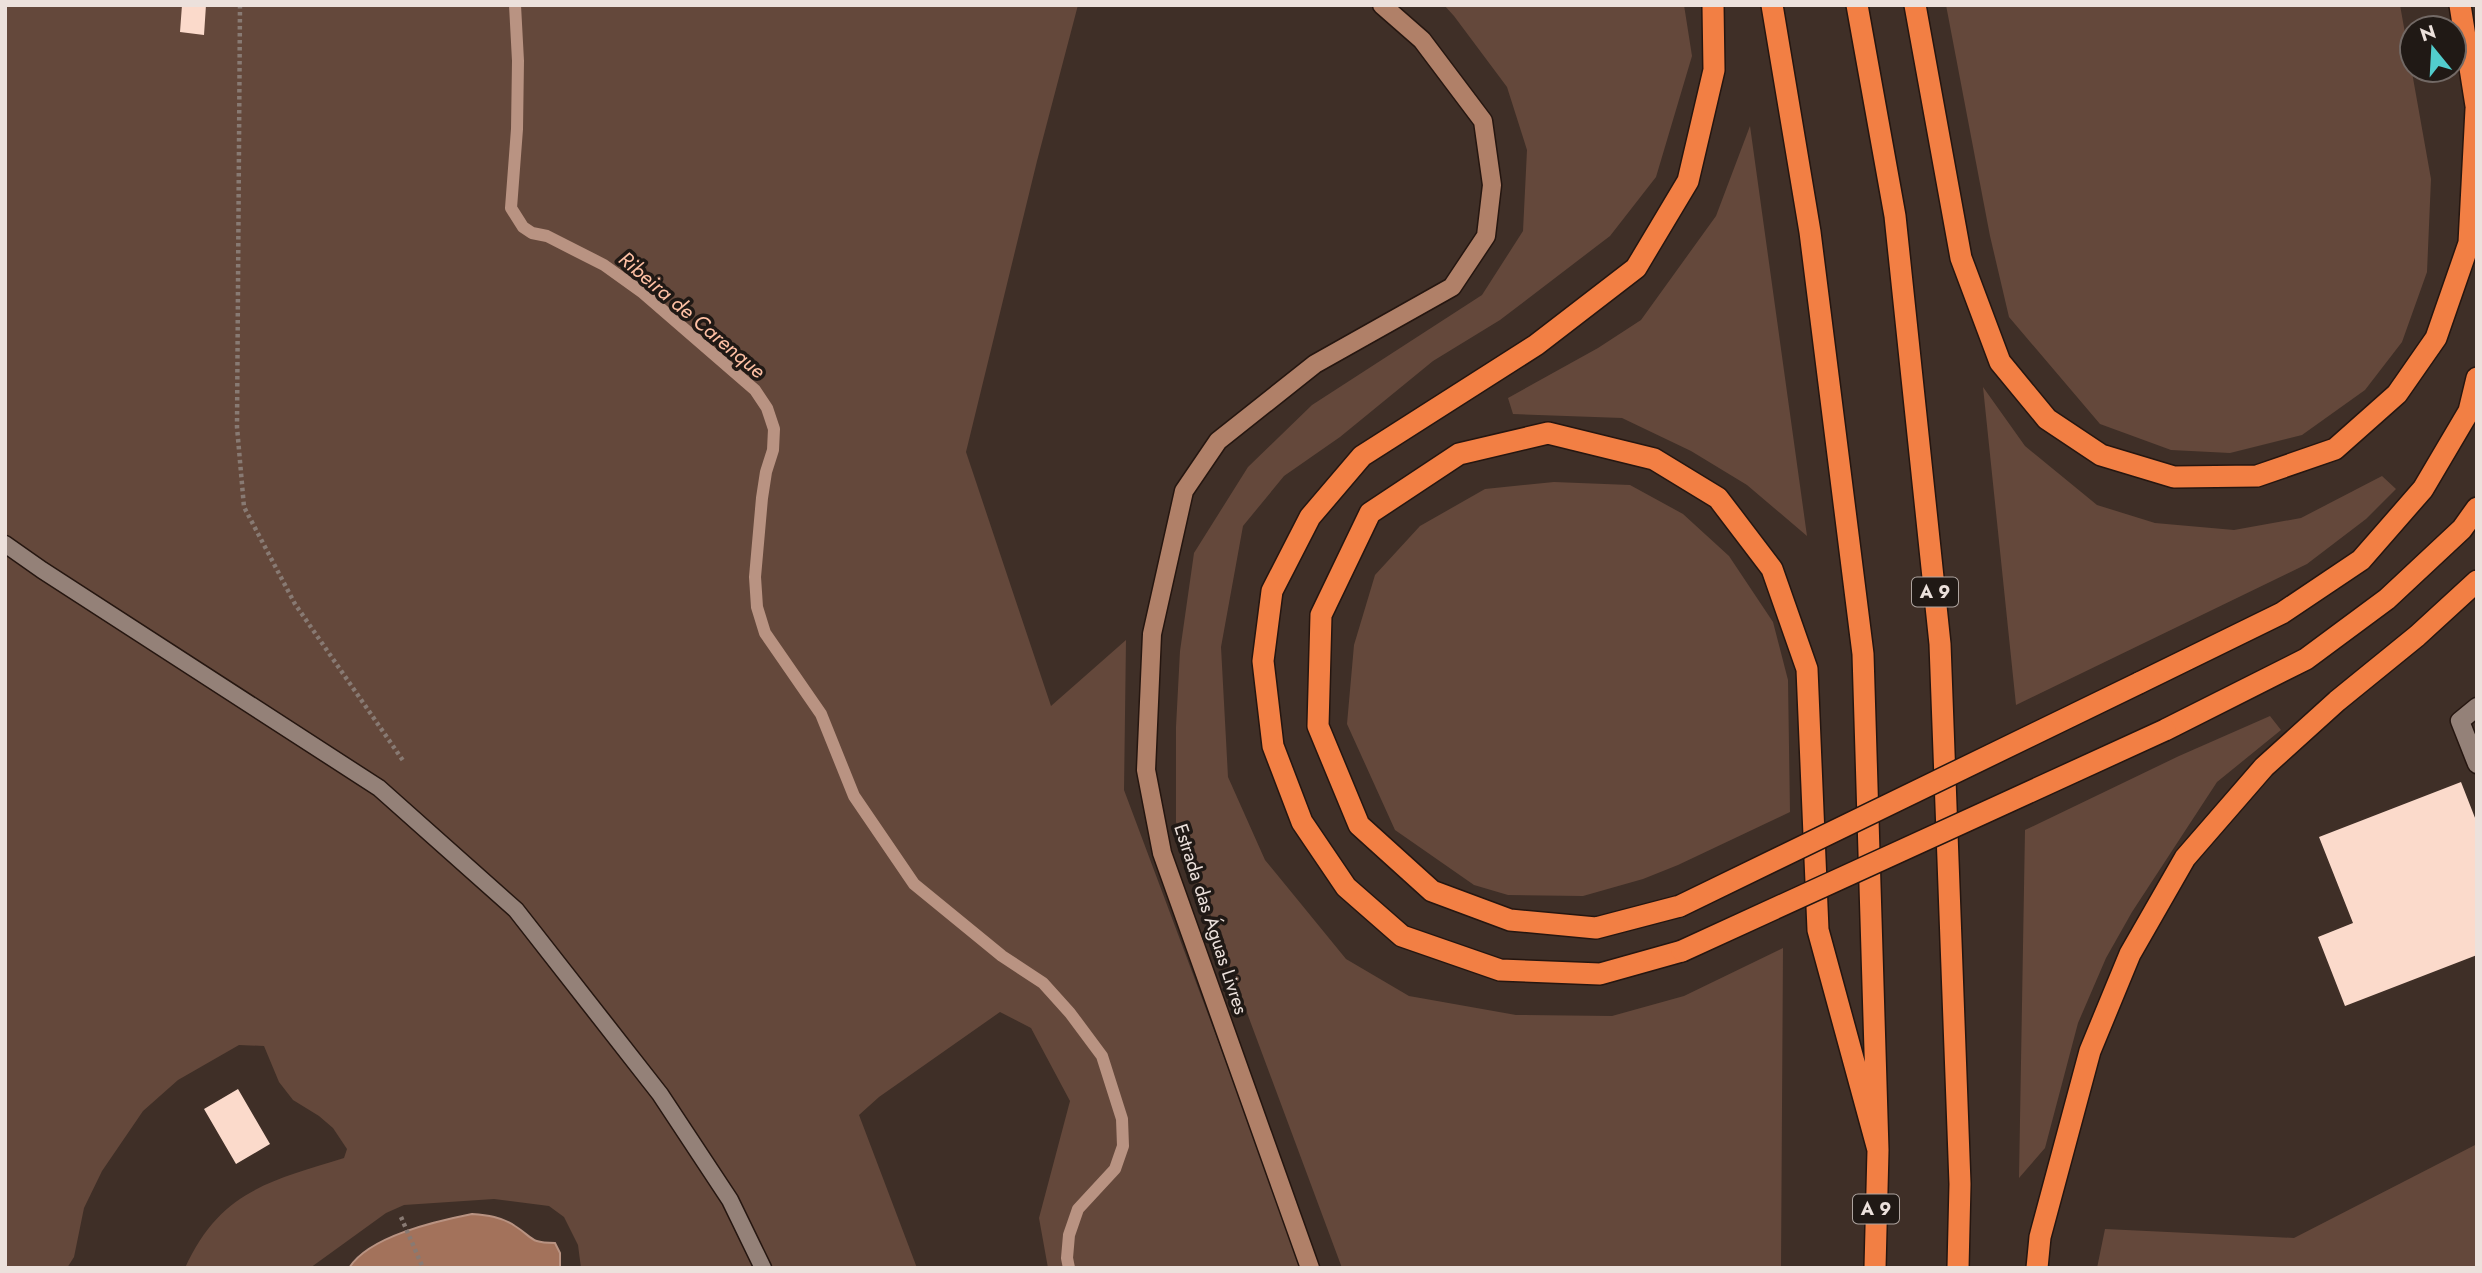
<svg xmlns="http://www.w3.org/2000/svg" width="2482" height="1273" font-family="Jost,sans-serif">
  <rect width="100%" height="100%" fill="#3f2f27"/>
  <!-- green -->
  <path fill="#64483b" d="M 5,5 L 1078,5 L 1037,161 L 966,452 L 1051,706 L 1126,640 L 1124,790 L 1303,1268 L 1048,1268 L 1039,1218 L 1070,1101 L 1031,1028 L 1000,1012 L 879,1097 L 859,1115 L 917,1268 L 581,1268 L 578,1245 L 564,1217 L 549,1206 L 494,1199 L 404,1205 L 386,1213 L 310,1268 L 185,1268 C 220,1191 270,1181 344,1158 L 347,1149 L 333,1128 L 319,1116 L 293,1100 L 279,1082 L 264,1046 L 239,1045 L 178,1080 L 143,1111 L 102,1171 L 84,1208 L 74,1257 L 67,1268 L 5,1268 Z
    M 1444,5 L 1684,5 L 1692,56 L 1656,177 L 1610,236 L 1500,320 L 1433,361 L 1340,437 L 1284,476 L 1243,526 L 1221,647 L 1228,777 L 1265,860 L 1346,959 L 1409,996 L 1516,1015 L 1612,1016 L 1684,996 L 1783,948 L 1781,1268 L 1342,1268 L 1176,822 L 1176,727 L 1180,651 L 1194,553 L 1248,467 L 1312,405 L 1482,295 L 1523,231 L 1527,150 L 1507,87 L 1454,16 Z
    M 1946,5 L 2400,5 L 2431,179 L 2427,272 L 2402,342 L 2365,390 L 2302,435 L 2230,453 L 2171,450 L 2100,424 L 2009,317 L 1990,236 Z
    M 1750,126 L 1807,536 L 1747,485 L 1691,451 L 1622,418 L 1513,414 L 1508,398 L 1598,348 L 1641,320 L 1716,216 Z
    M 1983,387 L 2025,446 L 2097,505 L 2155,523 L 2234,530 L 2301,518 L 2382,476 L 2396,489 L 2366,519 L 2307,564 L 2016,705 Z
    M 1554,482 L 1630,485 L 1683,514 L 1729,556 L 1773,622 L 1788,680 L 1790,812 L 1678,865 L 1643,879 L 1583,896 L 1508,895 L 1474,885 L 1395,830 L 1347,724 L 1354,645 L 1375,575 L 1420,526 L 1485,489 Z
    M 2270,716 L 2281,730 L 2217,782 L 2132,912 L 2106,958 L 2078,1023 L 2045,1148 L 2019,1178 L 2025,830 L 2179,756 Z
    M 2477,1144 L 2477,1268 L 2097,1268 L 2105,1229 L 2294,1238 Z"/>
  <!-- water -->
  <path fill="#a3725b" stroke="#b99382" stroke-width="2" d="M 472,1214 C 487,1215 502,1217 515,1226 C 534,1238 529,1243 555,1243 L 560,1253 L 560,1268 L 349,1268 C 369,1236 437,1221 472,1214 Z"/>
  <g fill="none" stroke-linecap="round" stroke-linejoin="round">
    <!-- stream -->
    <path stroke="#b99382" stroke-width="12" d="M 515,5 L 518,61 L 517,129 L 511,208 L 523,227 L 532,233 L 547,236 L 604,265 L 643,293 L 755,390 L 767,408 L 774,429 L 773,450 L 766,472 L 762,498 L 755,577 L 757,607 L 765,633 L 821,714 L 854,796 L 914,884 L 1002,956 L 1043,983 L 1070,1013 L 1102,1056 L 1122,1119 L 1123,1146 L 1115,1169 L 1078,1209 L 1069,1235 L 1067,1258 L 1069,1268"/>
  </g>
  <!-- building -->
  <path fill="#fbdacb" d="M 182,5 L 206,5 L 204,35 L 180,32 Z
    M 2461,782 L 2477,823 L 2477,955 L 2345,1006 L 2318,937 L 2353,923 L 2319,837 Z
    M 238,1089 L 270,1144 L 236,1164 L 204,1109 Z"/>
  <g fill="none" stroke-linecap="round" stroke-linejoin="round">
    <defs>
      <path id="service" d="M 5,544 L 42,570 L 379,788 L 516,910 L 660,1094 L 730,1200 L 763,1268"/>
      <path id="minor" d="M 2477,707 L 2460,721 L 2477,764"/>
      <path id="secondary" d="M 1310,1268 L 1162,853 L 1146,770 L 1152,634 L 1184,491 L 1218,441 L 1315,364 L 1452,287 L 1486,236 L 1492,185 L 1483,121 L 1422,40 L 1382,5"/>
      <path id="motorway" d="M 1772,5 L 1810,232 L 1863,654 L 1878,1150 L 1875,1268
        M 1857,5 L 1895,216 L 1940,644 L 1960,1184 L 1958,1268
        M 1915,5 L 1961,258 L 2000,362 L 2047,419 L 2101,455 L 2174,477 L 2257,476 L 2335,449 L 2397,394 L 2436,338 L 2469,243 L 2476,109
        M 2460,5 L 2477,112
        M 2139,683 L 2282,613 L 2361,560 L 2423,489 L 2469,411 L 2477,378
        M 2165,730 L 2306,659 L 2387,599 L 2462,529 L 2477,508
        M 1680,906 L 1596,928 L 1510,920 L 1432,891 L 1359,825 L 1318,726 L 1321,615 L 1370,513 L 1459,454 L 1548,433 L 1654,459 L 1718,498 L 1772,569 L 1807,669 L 1818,930 L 1878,1150
        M 1682,951 L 1600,974 L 1500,970 L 1402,936 L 1346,887 L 1302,822 L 1273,746 L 1263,661 L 1272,591 L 1310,517 L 1362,456 L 1536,345 L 1636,268 L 1688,181 L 1714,70 L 1713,5
        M 2037,1268 L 2040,1237 L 2090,1051 L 2130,954 L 2185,858 L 2264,767 L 2337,701 L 2417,636 L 2477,581"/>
    </defs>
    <!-- service casing -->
    <use href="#service" stroke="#251610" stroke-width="19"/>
    <!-- minor casing -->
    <use href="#minor" stroke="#251610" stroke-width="21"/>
    <!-- secondary casing -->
    <use href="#secondary" stroke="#251610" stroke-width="21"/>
    <!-- motorway casing -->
    <use href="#motorway" stroke="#251610" stroke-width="24"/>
    <!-- path -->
    <path stroke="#887a73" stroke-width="4.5" stroke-dasharray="3.5 3.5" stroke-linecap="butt" d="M 240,5 L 237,427 L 244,507 L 295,604 L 404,762
      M 401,1217 L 423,1268"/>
    <!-- service -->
    <use href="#service" stroke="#948178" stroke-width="16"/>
    <!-- minor -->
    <use href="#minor" stroke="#948178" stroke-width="18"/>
    <!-- secondary -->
    <use href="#secondary" stroke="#b08068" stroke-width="18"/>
    <!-- motorway -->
    <use href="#motorway" stroke="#f27f44" stroke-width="21"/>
    <defs>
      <path id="motorway-bridge" d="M 1680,906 L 2139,683
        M 1682,951 L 2165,730"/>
    </defs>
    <!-- motorway-bridge casing -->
    <use href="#motorway-bridge" stroke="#251610" stroke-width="24" stroke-linecap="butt"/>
    <!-- motorway-bridge -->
    <use href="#motorway-bridge" stroke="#f27f44" stroke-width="21"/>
  </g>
  <g text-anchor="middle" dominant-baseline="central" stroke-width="7" stroke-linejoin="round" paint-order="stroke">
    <!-- shield labels -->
    <g fill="#201915" stroke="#afa5a0" stroke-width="2">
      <rect x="1912" y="577.5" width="46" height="29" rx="5"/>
      <rect x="1853" y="1194.5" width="46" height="29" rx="5"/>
    </g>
    <g font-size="18" font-weight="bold" fill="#ece1dc">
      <text x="1935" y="592">A 9</text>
      <text x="1876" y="1209">A 9</text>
    </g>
    <!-- street labels -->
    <g font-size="19" fill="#ece1dc" stroke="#201915">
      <text transform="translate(1211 919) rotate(72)">Estrada das Águas Livres</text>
    </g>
    <!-- water labels -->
    <g font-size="21" font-style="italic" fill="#fec0a4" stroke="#201915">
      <text transform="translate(692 315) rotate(40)">Ribeira de Carenque</text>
    </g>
  </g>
  <!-- border -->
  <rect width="2482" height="1273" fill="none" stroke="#ece1dc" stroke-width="14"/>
  <!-- north arrow -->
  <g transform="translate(2433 49) rotate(342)"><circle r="33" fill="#201915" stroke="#726965" stroke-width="2"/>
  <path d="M0-5L12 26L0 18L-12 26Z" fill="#52cdcd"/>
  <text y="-10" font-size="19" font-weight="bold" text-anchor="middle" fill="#ece1dc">N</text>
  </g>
</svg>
